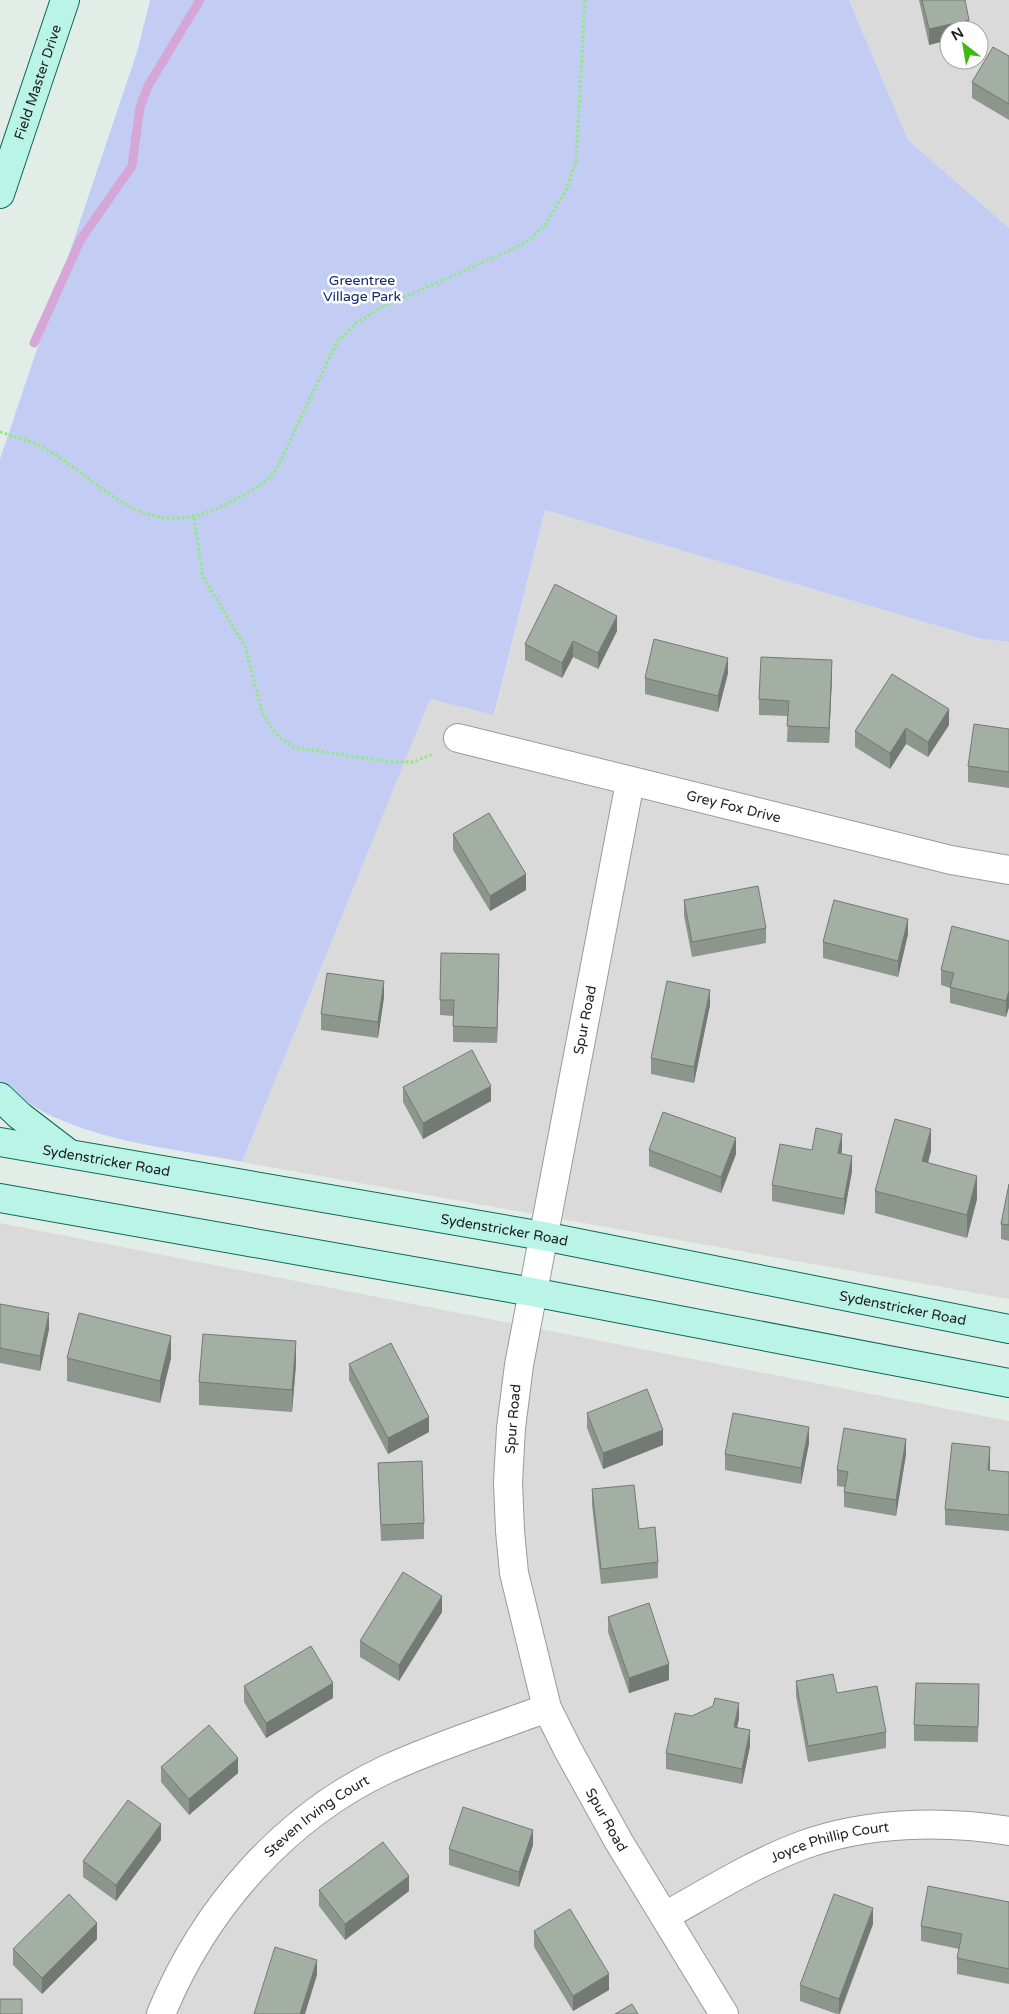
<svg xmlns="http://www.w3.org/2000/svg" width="1009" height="2014" font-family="'Varela Round',sans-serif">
  <rect width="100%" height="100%" fill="#e3ede7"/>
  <!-- residential -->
  <path fill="#dadada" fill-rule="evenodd" d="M 849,0 L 1009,0 L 1009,228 L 908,140 ZM 949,30 L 979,30 L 979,60 L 949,60 Z
    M 545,510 L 982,639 L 1009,642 L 1009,1299 L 242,1162 L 430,698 L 495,714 Z
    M 0,1223 L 1009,1421 L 1009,2014 L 0,2014 Z"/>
  <!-- park -->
  <path fill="#c3cdf4" d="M 150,0 L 849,0 L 908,140 L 1009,228 L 1009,642 L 982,639 L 545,510 L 494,715 L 430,699 L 242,1162 C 182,1150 117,1144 61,1120 C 38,1111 19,1097 0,1082 L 0,459 L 137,52 Z"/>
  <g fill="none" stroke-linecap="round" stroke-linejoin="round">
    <!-- stream -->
    <path stroke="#d4a7d7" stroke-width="9" d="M 34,343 L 81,239 L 132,166 L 140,107 L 148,86 L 200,0"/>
    <defs>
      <g id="street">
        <path id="s1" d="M 458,738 L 951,860 L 1009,870"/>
        <path id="s2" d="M 630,782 L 519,1365 L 511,1428 L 508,1482 L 510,1531 L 514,1573 L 547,1708 L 568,1750 L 619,1842 L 724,2014"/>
        <path id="s3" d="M 665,1916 C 710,1891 754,1863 803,1845 C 867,1822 942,1820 1009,1831"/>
        <path id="s4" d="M 161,2014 C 204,1909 284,1817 387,1769 C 439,1745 494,1728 547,1708"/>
      </g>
      <g id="secondary">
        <path id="s5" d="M 0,194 L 65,0"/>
        <path d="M 0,1097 L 20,1116 L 67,1152"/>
        <path id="s6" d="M 0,1142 L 543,1236 L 1009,1329"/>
        <path d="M 0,1198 L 532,1292 L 1009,1383"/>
      </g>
    </defs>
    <!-- street casing -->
    <use href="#street" stroke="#9a9a9a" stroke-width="30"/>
    <!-- secondary casing -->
    <use href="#secondary" stroke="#0e6959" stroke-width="30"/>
    <!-- path -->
    <path stroke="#8aee73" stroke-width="3" stroke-dasharray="2.5 2.5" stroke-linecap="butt" d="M 0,432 C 12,436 24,439 36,444 C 107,480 140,549 228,503 C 246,494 266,485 277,468 L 332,352 L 338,341 L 356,323 L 382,307 L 517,247 L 529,240 L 545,225 L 566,190 L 576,162 L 585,0
      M 194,518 L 203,577 L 245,646 L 262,712 L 275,733 L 293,747 L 390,762 L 413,762 L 433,754"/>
    <!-- street -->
    <use href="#street" stroke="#fff" stroke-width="28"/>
    <!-- secondary -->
    <use href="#secondary" stroke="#baf4e6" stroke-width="28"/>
  </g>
  <!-- wall -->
  <path fill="#8c968d" d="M 919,0 L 965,0 L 969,30 L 929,45 Z
    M 1009,56 L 1009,120 L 972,98 L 972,82 Z
    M 617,631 L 598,669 L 573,657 L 562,678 L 525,660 L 525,644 Z
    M 728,673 L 718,712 L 645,694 L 645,678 Z
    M 832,676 L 829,743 L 787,742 L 788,716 L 759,715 L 759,699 Z
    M 949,725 L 928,757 L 906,744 L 890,769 L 855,747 L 855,731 Z
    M 1009,729 L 1009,788 L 968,782 L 968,766 Z
    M 453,834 L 526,890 L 490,911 L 453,850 Z
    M 684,900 L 766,928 L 766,943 L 692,957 L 684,916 Z
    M 908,934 L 898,977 L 823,958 L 823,942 Z
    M 1009,941 L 1009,1007 L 1006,1017 L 950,1003 L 950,988 L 941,985 L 941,970 Z
    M 499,970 L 497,1043 L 453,1042 L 453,1016 L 440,1015 L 440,1000 Z
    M 384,997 L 378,1038 L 321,1030 L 321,1014 Z
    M 710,1005 L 694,1083 L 651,1074 L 651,1058 Z
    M 403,1087 L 491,1101 L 423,1139 L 403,1102 Z
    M 842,1149 L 841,1154 L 852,1171 L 844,1215 L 772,1201 L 772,1185 L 812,1150 Z
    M 649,1150 L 736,1154 L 721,1193 L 649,1166 Z
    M 931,1151 L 928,1163 L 977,1199 L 967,1238 L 875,1213 L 875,1191 Z
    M 1009,1184 L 1009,1241 L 1001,1239 L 1001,1224 Z
    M 0,1304 L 49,1329 L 40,1371 L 0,1363 Z
    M 67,1358 L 171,1358 L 160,1403 L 67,1381 Z
    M 296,1364 L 292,1412 L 199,1405 L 199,1382 Z
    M 349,1364 L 429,1432 L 388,1454 L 349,1380 Z
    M 587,1413 L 663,1445 L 603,1469 L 587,1428 Z
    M 809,1443 L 801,1484 L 725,1470 L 725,1454 Z
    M 906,1454 L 896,1516 L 844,1507 L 844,1492 L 845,1487 L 837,1486 L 837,1470 Z
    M 378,1463 L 424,1523 L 424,1539 L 381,1541 Z
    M 990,1463 L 990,1471 L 1009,1472 L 1009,1531 L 945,1525 L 945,1509 Z
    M 592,1489 L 639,1529 L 658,1562 L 658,1578 L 601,1584 L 592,1505 Z
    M 442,1612 L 399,1681 L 360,1657 L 360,1641 Z
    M 608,1617 L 669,1680 L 629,1693 L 608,1632 Z
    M 796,1681 L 837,1693 L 886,1732 L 886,1748 L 808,1762 L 796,1696 Z
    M 979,1684 L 978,1742 L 914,1741 L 914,1725 Z
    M 244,1686 L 333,1698 L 266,1738 L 244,1702 Z
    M 692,1716 L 739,1718 L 737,1727 L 750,1746 L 742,1784 L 666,1769 L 666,1753 Z
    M 161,1767 L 238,1773 L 189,1815 L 161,1782 Z
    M 161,1840 L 116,1901 L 83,1877 L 83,1861 Z
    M 533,1845 L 519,1887 L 449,1865 L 449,1849 Z
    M 319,1890 L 409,1891 L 345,1940 L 319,1906 Z
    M 1009,1902 L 1009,1984 L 957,1974 L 957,1958 L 959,1949 L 921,1941 L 921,1926 Z
    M 873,1924 L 840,2014 L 837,2014 L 800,2001 L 800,1985 Z
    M 534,1931 L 609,1990 L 573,2011 L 534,1947 Z
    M 97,1939 L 42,1994 L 13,1965 L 13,1949 Z"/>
  <!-- shaded-wall -->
  <path fill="#727a73" d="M 969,20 L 969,30 L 949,30 L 949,40 L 929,45 L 929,29 Z
    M 617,616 L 617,631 L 598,669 L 598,653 Z
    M 573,641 L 573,657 L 562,678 L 562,663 Z
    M 728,658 L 728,673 L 718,712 L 718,696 Z
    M 832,660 L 832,676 L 829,743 L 829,728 Z
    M 949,709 L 949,725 L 928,757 L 928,742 Z
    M 906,728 L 906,744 L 890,769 L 890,753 Z
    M 526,874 L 526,890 L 490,911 L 490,896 Z
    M 908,919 L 908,934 L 898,977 L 898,961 Z
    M 499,954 L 499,970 L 497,1043 L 497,1028 Z
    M 384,981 L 384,997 L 378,1038 L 378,1022 Z
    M 710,990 L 710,1005 L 694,1083 L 694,1067 Z
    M 1009,991 L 1009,1007 L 1006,1017 L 1006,1001 Z
    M 491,1086 L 491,1101 L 423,1139 L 423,1123 Z
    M 931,1129 L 931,1151 L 922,1184 L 922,1161 Z
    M 842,1134 L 842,1149 L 838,1169 L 838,1153 Z
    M 736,1138 L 736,1154 L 721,1193 L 721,1177 Z
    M 852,1156 L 852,1171 L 844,1215 L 844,1199 Z
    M 977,1176 L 977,1199 L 967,1238 L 967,1215 Z
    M 49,1313 L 49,1329 L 40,1371 L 40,1356 Z
    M 171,1336 L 171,1358 L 160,1403 L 160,1381 Z
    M 296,1341 L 296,1364 L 292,1412 L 292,1390 Z
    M 429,1417 L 429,1432 L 388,1454 L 388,1438 Z
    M 809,1427 L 809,1443 L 801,1484 L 801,1468 Z
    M 663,1430 L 663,1445 L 603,1469 L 603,1453 Z
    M 906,1439 L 906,1454 L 896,1516 L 896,1500 Z
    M 990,1447 L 990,1463 L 988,1486 L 988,1470 Z
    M 442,1596 L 442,1612 L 399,1681 L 399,1665 Z
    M 669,1664 L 669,1680 L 629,1693 L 629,1678 Z
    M 333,1683 L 333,1698 L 266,1738 L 266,1723 Z
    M 739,1703 L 739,1718 L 734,1742 L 734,1727 Z
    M 750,1730 L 750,1746 L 742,1784 L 742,1769 Z
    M 238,1758 L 238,1773 L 189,1815 L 189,1799 Z
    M 161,1824 L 161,1840 L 116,1901 L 116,1885 Z
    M 533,1830 L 533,1845 L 519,1887 L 519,1872 Z
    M 409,1876 L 409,1891 L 345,1940 L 345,1924 Z
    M 873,1908 L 873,1924 L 839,2014 L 839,1999 Z
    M 97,1923 L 97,1939 L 42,1994 L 42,1978 Z
    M 317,1960 L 317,1975 L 305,2014 L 300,2014 Z
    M 609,1974 L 609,1990 L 573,2011 L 573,1996 Z"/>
  <!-- building -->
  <path fill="#a3afa4" stroke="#727a73" d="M 922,0 L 965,0 L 969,20 L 929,29 Z
    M 993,47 L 1009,56 L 1009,104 L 972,82 Z
    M 555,584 L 617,616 L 598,653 L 573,641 L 562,663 L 525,644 Z
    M 654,639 L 728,658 L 718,696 L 645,678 Z
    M 761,657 L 832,660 L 829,728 L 787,726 L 789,701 L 759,699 Z
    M 892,674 L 949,709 L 928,742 L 906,728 L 890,753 L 855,731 Z
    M 974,724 L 1009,729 L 1009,772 L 968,766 Z
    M 489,813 L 526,874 L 490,896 L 453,834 Z
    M 758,886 L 766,928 L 692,942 L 684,900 Z
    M 834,900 L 908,919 L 898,961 L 823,942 Z
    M 952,926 L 1009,941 L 1009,991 L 1006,1001 L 950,987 L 954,973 L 941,970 Z
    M 441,953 L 499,954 L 497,1028 L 453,1026 L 454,1000 L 440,1000 Z
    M 327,973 L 384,981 L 378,1022 L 321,1014 Z
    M 667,981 L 710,990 L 694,1067 L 651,1058 Z
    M 472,1050 L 491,1086 L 423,1123 L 403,1087 Z
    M 663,1112 L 736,1138 L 721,1177 L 649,1150 Z
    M 895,1119 L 931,1129 L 922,1161 L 977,1176 L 967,1215 L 875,1191 Z
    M 816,1128 L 842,1134 L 838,1153 L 852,1156 L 844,1199 L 772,1185 L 780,1144 L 812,1150 Z
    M 1009,1184 L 1009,1225 L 1001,1224 Z
    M 0,1304 L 49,1313 L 40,1356 L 0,1348 Z
    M 79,1313 L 171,1336 L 160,1381 L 67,1358 Z
    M 203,1334 L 296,1341 L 292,1390 L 199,1382 Z
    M 391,1343 L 429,1417 L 388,1438 L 349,1364 Z
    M 647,1389 L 663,1430 L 603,1453 L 587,1413 Z
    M 733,1413 L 809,1427 L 801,1468 L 725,1454 Z
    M 844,1428 L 906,1439 L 896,1500 L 844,1492 L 848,1472 L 837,1470 Z
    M 952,1443 L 990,1447 L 988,1470 L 1009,1472 L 1009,1515 L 945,1509 Z
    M 422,1461 L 424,1523 L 381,1525 L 378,1463 Z
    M 634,1485 L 639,1529 L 655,1527 L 658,1562 L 601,1569 L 592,1489 Z
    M 403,1572 L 442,1596 L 399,1665 L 360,1641 Z
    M 649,1603 L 669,1664 L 629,1678 L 608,1617 Z
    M 311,1646 L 333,1683 L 266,1723 L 244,1686 Z
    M 833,1674 L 837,1693 L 877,1686 L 886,1732 L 808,1746 L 796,1681 Z
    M 916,1683 L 979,1684 L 978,1727 L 914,1725 Z
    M 715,1698 L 739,1703 L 734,1727 L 750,1730 L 742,1769 L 666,1753 L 675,1713 L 692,1716 L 713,1706 Z
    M 209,1725 L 238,1758 L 189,1799 L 161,1767 Z
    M 128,1800 L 161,1824 L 116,1885 L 83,1861 Z
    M 463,1807 L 533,1830 L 519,1872 L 449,1849 Z
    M 383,1842 L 409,1876 L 345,1924 L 319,1890 Z
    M 928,1886 L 1009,1902 L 1009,1969 L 957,1958 L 962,1934 L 921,1926 Z
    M 69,1894 L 97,1923 L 42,1978 L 13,1949 Z
    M 834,1894 L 873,1908 L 839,1999 L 800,1985 Z
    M 570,1909 L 609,1974 L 573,1996 L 534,1931 Z
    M 275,1947 L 317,1960 L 300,2014 L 254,2014 Z
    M 0,1999 L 22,1999 L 22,2014 L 0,2014 Z
    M 632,2004 L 638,2014 L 615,2014 Z"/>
  <g text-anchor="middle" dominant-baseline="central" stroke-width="5" stroke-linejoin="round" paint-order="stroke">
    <!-- street labels -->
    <g font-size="14" fill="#1d1d1d" stroke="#fff">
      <text stroke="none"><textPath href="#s5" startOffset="118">Field Master Drive</textPath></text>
      <text stroke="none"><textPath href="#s1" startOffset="284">Grey Fox Drive</textPath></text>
      <text transform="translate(585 1020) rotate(-79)">Spur Road</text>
      <text stroke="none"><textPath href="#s6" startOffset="108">Sydenstricker Road</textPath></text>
      <text stroke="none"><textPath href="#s6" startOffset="512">Sydenstricker Road</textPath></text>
      <text stroke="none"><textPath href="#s6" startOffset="918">Sydenstricker Road</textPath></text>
      <text transform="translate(513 1419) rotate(-85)">Spur Road</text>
      <text stroke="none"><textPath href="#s4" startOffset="256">Steven Irving Court</textPath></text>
      <text stroke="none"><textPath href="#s2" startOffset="1068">Spur Road</textPath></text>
      <text stroke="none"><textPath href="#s3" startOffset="182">Joyce Phillip Court</textPath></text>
    </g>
    <!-- park labels -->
    <g font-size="14" fill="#142771" stroke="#fff">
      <text x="362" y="280">Greentree<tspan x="362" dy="16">Village Park</tspan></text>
    </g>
  </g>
  <!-- north arrow -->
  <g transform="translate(964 45) rotate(329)"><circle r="24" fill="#ffffff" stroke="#a5a5a5"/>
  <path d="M0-4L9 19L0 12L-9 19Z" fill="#40b910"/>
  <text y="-8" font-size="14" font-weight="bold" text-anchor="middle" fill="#1d1d1d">N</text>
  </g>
</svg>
